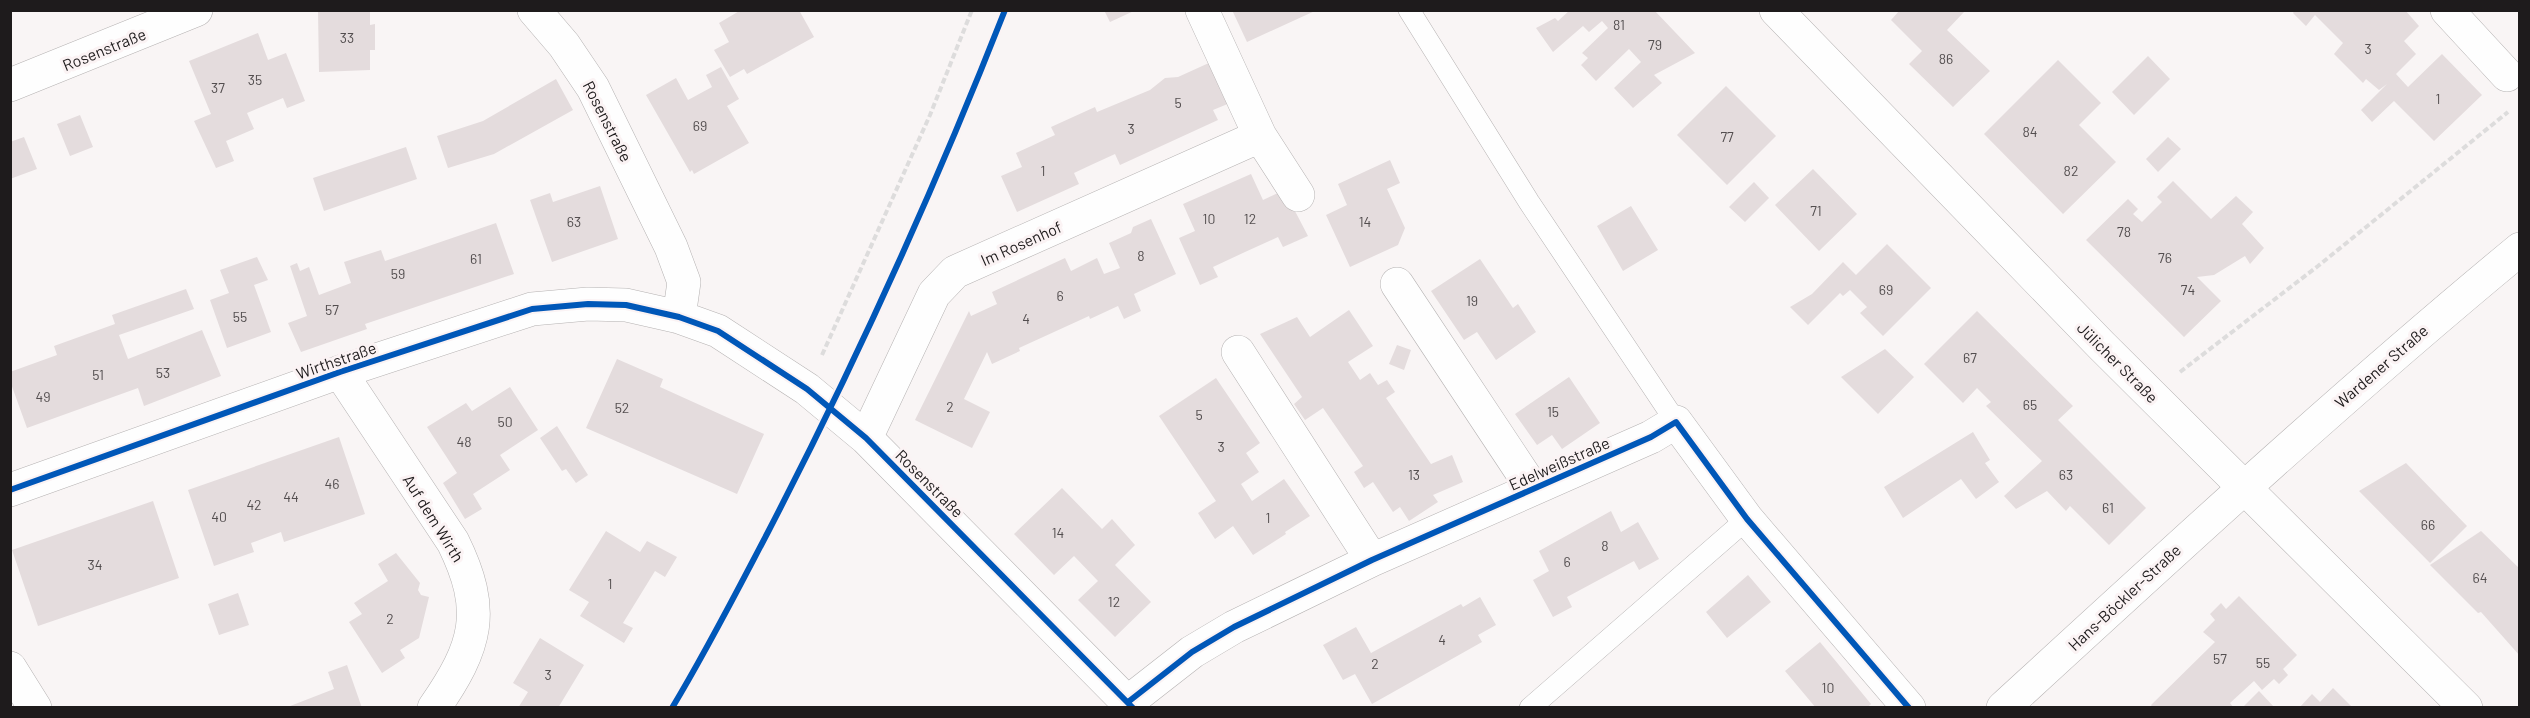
<svg xmlns="http://www.w3.org/2000/svg" width="2530" height="718" font-family="Barlow,sans-serif">
  <rect width="100%" height="100%" fill="#f9f5f5"/>
  <!-- building -->
  <path fill="#e4dcdd" d="M 370,10 L 370,25 L 375,24 L 375,50 L 370,50 L 370,70 L 319,72 L 318,11 Z
    M 741,10 L 799,10 L 814,37 L 747,74 L 744,69 L 730,77 L 714,50 L 729,42 L 719,23 Z
    M 1104,10 L 1136,10 L 1110,22 Z
    M 1232,10 L 1317,10 L 1247,42 Z
    M 1570,10 L 1654,10 L 1695,53 L 1654,75 L 1662,83 L 1633,108 L 1614,88 L 1641,62 L 1629,49 L 1596,81 L 1581,65 L 1588,58 L 1582,53 L 1608,28 L 1602,21 L 1589,32 L 1583,26 L 1553,52 L 1536,28 L 1555,18 L 1558,21 Z
    M 1900,10 L 1964,12 L 1947,30 L 1990,71 L 1953,107 L 1909,64 L 1922,51 L 1891,20 Z
    M 2295,10 L 2405,10 L 2419,26 L 2404,41 L 2416,54 L 2396,74 L 2408,87 L 2442,54 L 2482,95 L 2434,141 L 2394,101 L 2372,122 L 2361,110 L 2387,84 L 2379,90 L 2366,79 L 2363,83 L 2334,54 L 2343,43 L 2315,15 L 2306,26 L 2293,13 Z
    M 258,33 L 268,60 L 286,53 L 305,101 L 287,108 L 283,98 L 247,113 L 254,129 L 226,141 L 234,161 L 216,168 L 194,121 L 211,114 L 189,61 Z
    M 2148,56 L 2170,79 L 2134,115 L 2112,92 Z
    M 2058,60 L 2101,103 L 2079,125 L 2116,162 L 2063,214 L 1984,134 Z
    M 1211,62 L 1230,103 L 1213,110 L 1218,120 L 1120,165 L 1115,154 L 1091,165 L 1074,173 L 1079,184 L 1017,212 L 1001,176 L 1022,167 L 1016,153 L 1055,135 L 1051,127 L 1095,107 L 1097,112 L 1150,90 L 1165,78 L 1178,77 Z
    M 721,67 L 739,99 L 727,106 L 749,143 L 694,174 L 692,170 L 690,172 L 646,95 L 676,78 L 688,100 L 712,87 L 706,75 Z
    M 556,79 L 573,110 L 494,154 L 448,168 L 437,136 L 483,121 Z
    M 1726,86 L 1776,136 L 1727,185 L 1677,135 Z
    M 80,115 L 93,147 L 70,156 L 57,124 Z
    M 24,137 L 37,169 L 10,179 L 10,142 Z
    M 2168,137 L 2181,149 L 2158,172 L 2146,159 Z
    M 406,147 L 417,179 L 324,211 L 313,178 Z
    M 1390,160 L 1400,183 L 1387,189 L 1405,228 L 1398,245 L 1350,267 L 1326,215 L 1347,205 L 1338,184 Z
    M 1813,169 L 1857,214 L 1819,251 L 1775,205 Z
    M 1251,174 L 1263,200 L 1284,190 L 1308,236 L 1283,247 L 1278,237 L 1245,252 L 1213,267 L 1218,277 L 1200,285 L 1179,238 L 1195,231 L 1183,204 Z
    M 2173,181 L 2211,219 L 2236,196 L 2253,212 L 2242,224 L 2264,248 L 2250,264 L 2245,256 L 2214,275 L 2197,277 L 2221,301 L 2184,337 L 2086,240 L 2128,199 L 2138,209 L 2133,214 L 2142,222 L 2162,202 L 2157,197 Z
    M 1754,182 L 1769,198 L 1745,222 L 1729,207 Z
    M 600,186 L 618,239 L 552,262 L 530,200 L 550,193 L 553,202 Z
    M 1631,206 L 1658,250 L 1623,271 L 1597,226 Z
    M 1151,219 L 1176,274 L 1134,294 L 1141,311 L 1124,319 L 1118,306 L 1090,319 L 1089,316 L 1019,348 L 1020,351 L 992,364 L 987,352 L 964,399 L 990,412 L 972,448 L 915,420 L 969,311 L 971,316 L 997,304 L 992,292 L 1065,258 L 1071,271 L 1097,258 L 1104,274 L 1120,268 L 1109,243 L 1131,233 L 1133,227 Z
    M 496,223 L 514,274 L 365,324 L 367,329 L 301,352 L 288,323 L 307,316 L 290,266 L 297,263 L 300,271 L 309,267 L 319,295 L 351,283 L 344,262 L 381,250 L 385,261 Z
    M 1887,244 L 1931,288 L 1883,336 L 1860,313 L 1867,307 L 1850,290 L 1843,296 L 1840,293 L 1808,325 L 1790,307 L 1812,294 L 1843,262 L 1856,275 Z
    M 257,257 L 268,280 L 254,285 L 271,332 L 227,348 L 210,300 L 229,293 L 220,270 Z
    M 1480,259 L 1513,308 L 1518,304 L 1536,332 L 1496,360 L 1477,332 L 1464,340 L 1431,291 Z
    M 186,289 L 194,309 L 119,335 L 128,359 L 202,330 L 221,376 L 144,406 L 138,388 L 27,428 L 10,381 L 10,372 L 57,355 L 54,346 L 115,324 L 112,315 Z
    M 1349,310 L 1373,346 L 1348,362 L 1360,380 L 1370,373 L 1378,385 L 1387,380 L 1395,392 L 1386,398 L 1431,464 L 1452,455 L 1463,482 L 1433,495 L 1438,502 L 1409,521 L 1400,507 L 1393,512 L 1373,482 L 1364,488 L 1354,472 L 1363,466 L 1323,408 L 1305,420 L 1294,404 L 1302,397 L 1260,334 L 1297,317 L 1310,337 Z
    M 1977,311 L 2073,406 L 2058,420 L 2146,508 L 2109,545 L 2070,506 L 2066,511 L 2047,491 L 2016,509 L 2004,496 L 2042,461 L 1986,406 L 1991,402 L 1977,388 L 1963,403 L 1924,364 Z
    M 1397,345 L 1411,350 L 1404,370 L 1389,364 Z
    M 1885,349 L 1914,377 L 1878,414 L 1841,377 Z
    M 617,359 L 663,379 L 660,387 L 764,434 L 737,494 L 586,428 Z
    M 1569,377 L 1600,423 L 1562,449 L 1552,435 L 1537,445 L 1515,414 Z
    M 1216,378 L 1260,443 L 1246,453 L 1259,472 L 1241,484 L 1252,501 L 1284,479 L 1310,516 L 1285,532 L 1286,534 L 1253,555 L 1233,526 L 1215,539 L 1198,513 L 1216,501 L 1159,416 Z
    M 510,387 L 538,430 L 500,455 L 510,470 L 473,494 L 482,509 L 465,519 L 443,483 L 457,473 L 427,427 L 466,403 L 472,411 Z
    M 557,426 L 588,475 L 576,483 L 566,469 L 562,471 L 540,438 Z
    M 1973,432 L 1990,460 L 1985,463 L 1999,482 L 1976,499 L 1961,479 L 1903,518 L 1884,487 Z
    M 339,437 L 365,514 L 284,542 L 281,532 L 251,543 L 254,552 L 214,566 L 188,490 Z
    M 2406,463 L 2467,526 L 2430,563 L 2359,491 Z
    M 1062,488 L 1102,529 L 1112,519 L 1135,545 L 1115,565 L 1151,602 L 1115,637 L 1078,600 L 1098,581 L 1074,556 L 1054,575 L 1014,534 Z
    M 153,501 L 179,578 L 38,626 L 12,550 Z
    M 1611,511 L 1621,532 L 1638,522 L 1659,559 L 1639,570 L 1634,561 L 1567,597 L 1572,607 L 1553,617 L 1533,580 L 1549,571 L 1539,551 Z
    M 606,531 L 640,552 L 647,541 L 677,557 L 665,577 L 655,571 L 623,623 L 633,628 L 624,643 L 580,616 L 589,602 L 569,590 Z
    M 2481,531 L 2520,569 L 2520,656 L 2481,612 L 2478,613 L 2430,565 Z
    M 396,553 L 420,583 L 418,590 L 421,595 L 429,597 L 419,638 L 400,650 L 405,658 L 382,673 L 349,622 L 362,614 L 354,603 L 388,581 L 378,564 Z
    M 1748,575 L 1771,602 L 1727,638 L 1706,612 Z
    M 238,593 L 249,625 L 219,635 L 208,604 Z
    M 2239,596 L 2297,655 L 2283,669 L 2288,675 L 2279,684 L 2274,679 L 2262,690 L 2254,681 L 2230,703 L 2234,708 L 2153,708 L 2151,705 L 2215,642 L 2203,632 L 2215,620 L 2210,614 L 2221,603 L 2226,609 Z
    M 1480,597 L 1496,625 L 1478,635 L 1482,642 L 1372,704 L 1355,674 L 1343,680 L 1323,645 L 1356,627 L 1371,653 L 1461,604 L 1463,607 Z
    M 540,638 L 584,665 L 558,708 L 518,708 L 528,692 L 513,683 Z
    M 1820,642 L 1871,704 L 1867,708 L 1816,708 L 1785,671 Z
    M 347,665 L 362,708 L 285,708 L 334,689 L 328,672 Z
    M 2333,688 L 2353,708 L 2299,708 L 2312,694 L 2320,702 Z
    M 2259,691 L 2275,708 L 2242,708 Z"/>
  <g fill="none" stroke-linecap="round" stroke-linejoin="round">
    <defs>
      <path id="lane" d="M 1409,10 L 1529,202 L 1676,422
        M 1530,708 L 1747,519"/>
      <path id="street" d="M 534,10 L 564,45 L 593,88 L 671,247 L 684,282 L 679,317
        M 1202,10 L 1260,136 L 1298,195
        M 2447,10 L 2507,75
        M 10,85 L 196,10
        M 1397,284 L 1533,489
        M 1238,352 L 1372,560
        M 340,372 L 453,542 C 487,611 477,646 434,708
        M 866,438 L 934,294 L 955,272 L 1260,136
        M 10,490 L 340,372 L 532,309 L 588,304 L 626,305 L 679,317 L 718,331 L 807,389 L 866,438 L 1133,708
        M 10,668 L 35,708
        M 1128,702 L 1192,652 L 1234,627 L 1372,560 L 1651,437 L 1676,422 L 1747,519 L 1909,708
        M 2003,708 C 2173,552 2342,396 2520,249"/>
      <path id="secondary" d="M 1776,10 L 2101,345 L 2466,708"/>
    </defs>
    <!-- lane casing -->
    <use href="#lane" stroke="#b5b2b2" stroke-width="22"/>
    <!-- street casing -->
    <use href="#street" stroke="#b5b2b2" stroke-width="34"/>
    <!-- secondary casing -->
    <use href="#secondary" stroke="#b5b2b2" stroke-width="34"/>
    <!-- path -->
    <path stroke="#dddcdc" stroke-width="4" stroke-dasharray="6 3" stroke-linecap="butt" d="M 822,355 L 930,115 L 972,10
      M 2180,372 L 2318,266 L 2508,112"/>
    <!-- lane -->
    <use href="#lane" stroke="#fefefe" stroke-width="21"/>
    <!-- street -->
    <use href="#street" stroke="#fefefe" stroke-width="33"/>
    <!-- secondary -->
    <use href="#secondary" stroke="#fefefe" stroke-width="33"/>
    <defs>
      <path id="cycleway" d="M 10,490 L 340,372 L 532,309 L 588,304 L 626,305 L 679,317 L 718,331 L 807,389 L 866,438 L 1133,708
        M 1128,702 L 1192,652 L 1234,627 L 1372,560 L 1651,437 L 1676,422 L 1747,519 L 1909,708
        M 672,708 C 707,650 737,591 768,532 C 856,362 935,188 1005,10"/>
    </defs>
    <!-- cycleway casing -->
    <use href="#cycleway" stroke="#fbf3f4" stroke-width="10"/>
    <!-- cycleway -->
    <use href="#cycleway" stroke="#0057b8" stroke-width="6"/>
  </g>
  <g text-anchor="middle" dominant-baseline="central" stroke-width="6" stroke-linejoin="round" paint-order="stroke">
    <!-- number labels -->
    <g font-size="14" fill="#534e4f">
      <text x="1619" y="24">81</text>
      <text x="347" y="37">33</text>
      <text x="1655" y="44">79</text>
      <text x="2368" y="48">3</text>
      <text x="1946" y="58">86</text>
      <text x="255" y="79">35</text>
      <text x="218" y="87">37</text>
      <text x="2438" y="98">1</text>
      <text x="1178" y="102">5</text>
      <text x="700" y="125">69</text>
      <text x="1131" y="128">3</text>
      <text x="2030" y="131">84</text>
      <text x="1727" y="136">77</text>
      <text x="1043" y="170">1</text>
      <text x="2071" y="170">82</text>
      <text x="1816" y="210">71</text>
      <text x="1209" y="218">10</text>
      <text x="1250" y="218">12</text>
      <text x="574" y="221">63</text>
      <text x="1365" y="221">14</text>
      <text x="2124" y="231">78</text>
      <text x="1141" y="255">8</text>
      <text x="2165" y="257">76</text>
      <text x="476" y="258">61</text>
      <text x="398" y="273">59</text>
      <text x="1886" y="289">69</text>
      <text x="2188" y="289">74</text>
      <text x="1060" y="295">6</text>
      <text x="1472" y="300">19</text>
      <text x="332" y="309">57</text>
      <text x="240" y="316">55</text>
      <text x="1026" y="318">4</text>
      <text x="1970" y="357">67</text>
      <text x="163" y="372">53</text>
      <text x="98" y="374">51</text>
      <text x="43" y="396">49</text>
      <text x="2030" y="404">65</text>
      <text x="950" y="406">2</text>
      <text x="622" y="407">52</text>
      <text x="1553" y="411">15</text>
      <text x="1199" y="414">5</text>
      <text x="505" y="421">50</text>
      <text x="464" y="441">48</text>
      <text x="1221" y="446">3</text>
      <text x="1414" y="474">13</text>
      <text x="2066" y="474">63</text>
      <text x="332" y="483">46</text>
      <text x="291" y="496">44</text>
      <text x="254" y="504">42</text>
      <text x="2108" y="507">61</text>
      <text x="219" y="516">40</text>
      <text x="1268" y="517">1</text>
      <text x="2428" y="524">66</text>
      <text x="1058" y="532">14</text>
      <text x="1605" y="545">8</text>
      <text x="1567" y="561">6</text>
      <text x="95" y="564">34</text>
      <text x="2480" y="577">64</text>
      <text x="610" y="583">1</text>
      <text x="1114" y="601">12</text>
      <text x="390" y="618">2</text>
      <text x="1442" y="639">4</text>
      <text x="2220" y="658">57</text>
      <text x="2263" y="662">55</text>
      <text x="1375" y="663">2</text>
      <text x="548" y="674">3</text>
      <text x="1828" y="687">10</text>
    </g>
    <!-- street labels -->
    <g font-size="16" fill="#1e1b1c" stroke="#fbf3f4">
      <text transform="translate(104 49) rotate(-22)">Rosenstraße</text>
      <text transform="translate(608 121) rotate(63)">Rosenstraße</text>
      <text transform="translate(1021 243) rotate(-24)">Im Rosenhof</text>
      <text transform="translate(336 360) rotate(-19)">Wirthstraße</text>
      <text transform="translate(2118 362) rotate(45)">Jülicher Straße</text>
      <text transform="translate(2381 366) rotate(-41)">Wardener Straße</text>
      <text transform="translate(1559 463) rotate(-24)">Edelweißstraße</text>
      <text transform="translate(930 483) rotate(45)">Rosenstraße</text>
      <text transform="translate(434 518) rotate(58)">Auf dem Wirth</text>
      <text transform="translate(2124 597) rotate(-43)">Hans-Böckler-Straße</text>
    </g>
  </g>
  <!-- border -->
  <rect width="2530" height="718" fill="none" stroke="#1e1b1c" stroke-width="24"/>
</svg>
